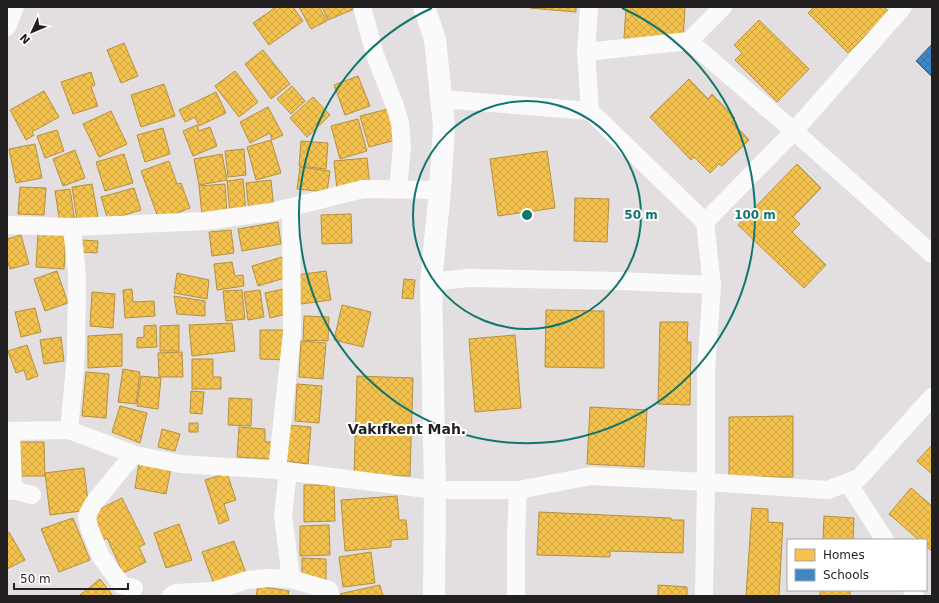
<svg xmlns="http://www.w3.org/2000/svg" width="939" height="603" font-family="'DejaVu Sans',sans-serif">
  <defs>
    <pattern id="homes-cross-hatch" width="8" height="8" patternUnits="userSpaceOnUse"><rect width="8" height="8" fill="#f2c14e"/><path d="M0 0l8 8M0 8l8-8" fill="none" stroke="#cfa544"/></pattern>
    <pattern id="schools-cross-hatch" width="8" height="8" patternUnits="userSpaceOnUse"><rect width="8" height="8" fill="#3f88c5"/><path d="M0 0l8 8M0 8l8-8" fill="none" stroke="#346fa0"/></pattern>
  </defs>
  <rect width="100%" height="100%" fill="#e3dedf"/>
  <!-- homes -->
  <path fill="url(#homes-cross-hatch)" stroke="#b49040" d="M 276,7 L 293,7 L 303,21 L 269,45 L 253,23 Z
    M 299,7 L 319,7 L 327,21 L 311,29 Z
    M 322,7 L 353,7 L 354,9 L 328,20 Z
    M 530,7 L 576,7 L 576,12 L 530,8 Z
    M 626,7 L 685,7 L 683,41 L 624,38 Z
    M 814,7 L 884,7 L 889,12 L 848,53 L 808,13 Z
    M 759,20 L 809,69 L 777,102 L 735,60 L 742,53 L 734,45 Z
    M 124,43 L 138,76 L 121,83 L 107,50 Z
    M 263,50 L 290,84 L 271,99 L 245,64 Z
    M 235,71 L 258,102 L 239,117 L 215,86 Z
    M 91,72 L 95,85 L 91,87 L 98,106 L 73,114 L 61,82 Z
    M 358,76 L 370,106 L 345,115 L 334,85 Z
    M 689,79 L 708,99 L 712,94 L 735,118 L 732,122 L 749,140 L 722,166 L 719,164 L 710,173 L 694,157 L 691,160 L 650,117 Z
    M 164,84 L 175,116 L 141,127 L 131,95 Z
    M 292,86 L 305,101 L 291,114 L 277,99 Z
    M 44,91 L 59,117 L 32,132 L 34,135 L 26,140 L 10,110 Z
    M 216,92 L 226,113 L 199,126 L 195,117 L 185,122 L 179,110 Z
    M 313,97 L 330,115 L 307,137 L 290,118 Z
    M 268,107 L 283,135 L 272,140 L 270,133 L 250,143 L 240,122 Z
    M 388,109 L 396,140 L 369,147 L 360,116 Z
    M 111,111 L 127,144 L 99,157 L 83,124 Z
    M 358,119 L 367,151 L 340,159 L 331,126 Z
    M 197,125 L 199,131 L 210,127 L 217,146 L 193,156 L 183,131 Z
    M 163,128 L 170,154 L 145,162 L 137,135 Z
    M 57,130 L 64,151 L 45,158 L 37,136 Z
    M 271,140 L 281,173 L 256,180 L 247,147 Z
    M 301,141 L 328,143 L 326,169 L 299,166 Z
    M 35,144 L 42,178 L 16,183 L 9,149 Z
    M 244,149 L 246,175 L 228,177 L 225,151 Z
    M 75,150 L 85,178 L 63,186 L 53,159 Z
    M 547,151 L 555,208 L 498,216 L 490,159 Z
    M 124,154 L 133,183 L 105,191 L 96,162 Z
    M 222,154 L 227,180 L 199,185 L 194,159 Z
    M 367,158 L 370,187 L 337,190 L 334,161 Z
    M 169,161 L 177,184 L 181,183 L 190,208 L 159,220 L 141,171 Z
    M 797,164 L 821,188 L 793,217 L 800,224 L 792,232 L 826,265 L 804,288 L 738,225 Z
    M 300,167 L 330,171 L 327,192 L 297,189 Z
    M 243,179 L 246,212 L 230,214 L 227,181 Z
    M 271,180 L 274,210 L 249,212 L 246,183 Z
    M 92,184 L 98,217 L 77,220 L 72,187 Z
    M 225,184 L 227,213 L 202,215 L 199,186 Z
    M 20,187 L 46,188 L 44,215 L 18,214 Z
    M 134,188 L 141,210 L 108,220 L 101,197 Z
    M 70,189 L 75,222 L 60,224 L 55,191 Z
    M 575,198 L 609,199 L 607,242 L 574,241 Z
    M 351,214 L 352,243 L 322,244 L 321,215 Z
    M 278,222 L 281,244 L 242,251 L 238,229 Z
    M 231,230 L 234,253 L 212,256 L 209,232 Z
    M 38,232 L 66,234 L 64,269 L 36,267 Z
    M 21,235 L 29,264 L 10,269 L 7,259 L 7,239 Z
    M 81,240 L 98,241 L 97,253 L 81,252 Z
    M 282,257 L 288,277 L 258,286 L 252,266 Z
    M 232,262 L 235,276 L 243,275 L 244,286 L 217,290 L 214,264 Z
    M 57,271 L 68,303 L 45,311 L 34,279 Z
    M 326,271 L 331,300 L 301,304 L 297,275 Z
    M 177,273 L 209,280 L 207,299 L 174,293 Z
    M 404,279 L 415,280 L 413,299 L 402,298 Z
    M 288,288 L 291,313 L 270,318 L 265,293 Z
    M 132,289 L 133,302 L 154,301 L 155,316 L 125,318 L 123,290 Z
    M 242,290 L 245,319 L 226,321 L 223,291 Z
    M 260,290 L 264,317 L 248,320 L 244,292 Z
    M 92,292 L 115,294 L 113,328 L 90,326 Z
    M 174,296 L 205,301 L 205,316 L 177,314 Z
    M 342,305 L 371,312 L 363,347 L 334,340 Z
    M 35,308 L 41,332 L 21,337 L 15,312 Z
    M 546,310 L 604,311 L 604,368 L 545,367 Z
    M 304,316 L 329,317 L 328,341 L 303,340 Z
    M 660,322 L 688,322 L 687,342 L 691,342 L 690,405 L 658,404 Z
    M 232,323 L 235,351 L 192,356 L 189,325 Z
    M 156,325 L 157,347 L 137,348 L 137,338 L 144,337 L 144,326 Z
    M 179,325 L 179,351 L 160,351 L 160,326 Z
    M 260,330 L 288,330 L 288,360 L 260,359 Z
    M 122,334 L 122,366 L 88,368 L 88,336 Z
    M 515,335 L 521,408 L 475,412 L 469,339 Z
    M 61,337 L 64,361 L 44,364 L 40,340 Z
    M 301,341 L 326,343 L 323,379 L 299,377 Z
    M 27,345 L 38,376 L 27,380 L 24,370 L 16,373 L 8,351 Z
    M 182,352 L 183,377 L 159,377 L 158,353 Z
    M 192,359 L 213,359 L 213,377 L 221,377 L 221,389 L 192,389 Z
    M 123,369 L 140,372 L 136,404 L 118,402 Z
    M 86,372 L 109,374 L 106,418 L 82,416 Z
    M 141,376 L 161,378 L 158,409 L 137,406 Z
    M 357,376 L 413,378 L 410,476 L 354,475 Z
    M 297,384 L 322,386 L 319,423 L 295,421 Z
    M 191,391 L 204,392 L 202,414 L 190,413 Z
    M 229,398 L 252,399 L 251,426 L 228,425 Z
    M 120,406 L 147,413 L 140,443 L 112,432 Z
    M 590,407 L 647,410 L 644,467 L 587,464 Z
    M 793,416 L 793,477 L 729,477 L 729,417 Z
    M 189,423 L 198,423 L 198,432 L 189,432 Z
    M 286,425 L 311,427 L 308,464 L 284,461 Z
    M 239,427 L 265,429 L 265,442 L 273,442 L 272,459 L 237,457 Z
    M 162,429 L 180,434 L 175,451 L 158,447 Z
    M 19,442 L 44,442 L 45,476 L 20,476 Z
    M 932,445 L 932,474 L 917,461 Z
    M 139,463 L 171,468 L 166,494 L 135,488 Z
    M 84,468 L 89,510 L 50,515 L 45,473 Z
    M 227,473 L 236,500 L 224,504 L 229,520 L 219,524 L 205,480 Z
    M 304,485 L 334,485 L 335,521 L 304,522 Z
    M 911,488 L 932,506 L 932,551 L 926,546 L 926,540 L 919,540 L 889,514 Z
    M 397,496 L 399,520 L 406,520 L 408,539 L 391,540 L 391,547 L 345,551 L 341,500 Z
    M 122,498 L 145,544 L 139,547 L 146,562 L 123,573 L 107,538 L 103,540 L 90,514 Z
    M 752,508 L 768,509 L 768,522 L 783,523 L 779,596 L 746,596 Z
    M 539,512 L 671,518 L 671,520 L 684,520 L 683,553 L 610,551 L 610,557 L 537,555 Z
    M 824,516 L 854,518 L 853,540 L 823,540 Z
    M 73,518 L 90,560 L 59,572 L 41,529 Z
    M 179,524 L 192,560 L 166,568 L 154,533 Z
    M 329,525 L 330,555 L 300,556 L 300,526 Z
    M 9,532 L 25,560 L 7,569 L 7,533 Z
    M 234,541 L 248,578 L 216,590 L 202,552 Z
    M 371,552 L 375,583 L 343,587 L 339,557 Z
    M 302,558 L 326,559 L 326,582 L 302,581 Z
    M 100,579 L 113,596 L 81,596 L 80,595 Z
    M 380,585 L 383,596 L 335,596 L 335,595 Z
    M 658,585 L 687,587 L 687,596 L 658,596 Z
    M 258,586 L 289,591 L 288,596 L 256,596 Z
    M 820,590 L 850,590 L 850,596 L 820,596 Z"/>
  <!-- schools -->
  <path fill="url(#schools-cross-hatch)" stroke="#366894" d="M 932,44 L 932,77 L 916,61 Z"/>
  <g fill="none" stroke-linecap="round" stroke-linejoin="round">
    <!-- street -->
    <path stroke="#fbfafa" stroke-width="18" d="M 362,7 L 375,55 L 395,106 L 400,123 L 402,147 L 398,189
      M 589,7 L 586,52 L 590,111
      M 7,27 L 15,7
      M 689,41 L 794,131 L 932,254
      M 586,52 L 689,41 L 723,7
      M 442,99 L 590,111 L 705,222 L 712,285 L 706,371 L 706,482 L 704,596
      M 705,222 L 794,131 L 903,7
      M 7,225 L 72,227 L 205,221 L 272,212 L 363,189 L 440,190
      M 431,282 L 468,278 L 620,281 L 712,285
      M 69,430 L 76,356 L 77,275 L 72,227
      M 7,431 L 69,430 L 135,455 L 181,464 L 277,470 L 435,490 L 518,490 L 591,476 L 706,482 L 828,490 L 859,478 L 932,397
      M 11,431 L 13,490
      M 277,470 L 292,333 L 291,207
      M 288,471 L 283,515 L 291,579
      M 848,483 L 885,540
      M 7,491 L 13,490 L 32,495
      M 134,588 L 122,585 L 101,557 L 89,527 L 87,516 L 93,504 L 123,467 L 135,455
      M 912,590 L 915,596
      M 171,596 L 176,593 L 213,591 L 247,580 L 269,578 L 291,579 L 329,590 L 331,596
      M 516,596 L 516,536 L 518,490"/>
    <!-- secondary -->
    <path stroke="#fbfafa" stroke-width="22" d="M 424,7 L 435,39 L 444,126 L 440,190 L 431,282 L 435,490 L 434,596"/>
  </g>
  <!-- distance rings -->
  <g fill="none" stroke="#0f766e" stroke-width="2">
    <circle cx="527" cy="215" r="114"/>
    <path d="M622 8A228 228 0 1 1 432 8"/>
  </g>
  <g text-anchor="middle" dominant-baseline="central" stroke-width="4" stroke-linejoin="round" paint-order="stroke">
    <!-- district labels -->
    <g font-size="14" font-weight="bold" fill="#221f20" stroke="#fff">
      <text x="407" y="429">Vakıfkent Mah.</text>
    </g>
  </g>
  <circle cx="527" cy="215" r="6" fill="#0f766e" stroke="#fff" stroke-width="2"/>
  <g font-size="12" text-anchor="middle" font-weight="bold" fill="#0f766e" stroke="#fff" stroke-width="4" stroke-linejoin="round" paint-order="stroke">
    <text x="641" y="219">50 m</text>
    <text x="755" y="219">100 m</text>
  </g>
  <!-- border -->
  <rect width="939" height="603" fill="none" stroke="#221f20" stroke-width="16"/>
  <!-- legend -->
  <rect x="787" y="539" width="140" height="52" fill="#ffffff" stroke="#a7a5a6"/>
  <rect x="795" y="549" width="20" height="12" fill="#f2c14e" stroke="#a7a5a6"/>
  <text x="823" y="559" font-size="12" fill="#221f20">Homes</text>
  <rect x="795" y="569" width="20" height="12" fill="#3f88c5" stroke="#a7a5a6"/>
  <text x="823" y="579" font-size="12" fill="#221f20">Schools</text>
  <!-- north arrow -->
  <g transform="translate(32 32) rotate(226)" stroke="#ffffff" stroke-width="3" paint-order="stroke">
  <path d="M0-3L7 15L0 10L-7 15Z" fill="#221f20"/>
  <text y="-6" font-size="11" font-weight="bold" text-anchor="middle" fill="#221f20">N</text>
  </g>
  <!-- scale -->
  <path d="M14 583v6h114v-6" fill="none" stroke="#221f20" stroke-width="2"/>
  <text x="20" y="583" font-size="12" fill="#221f20" stroke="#ffffff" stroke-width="3" paint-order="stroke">50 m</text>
</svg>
